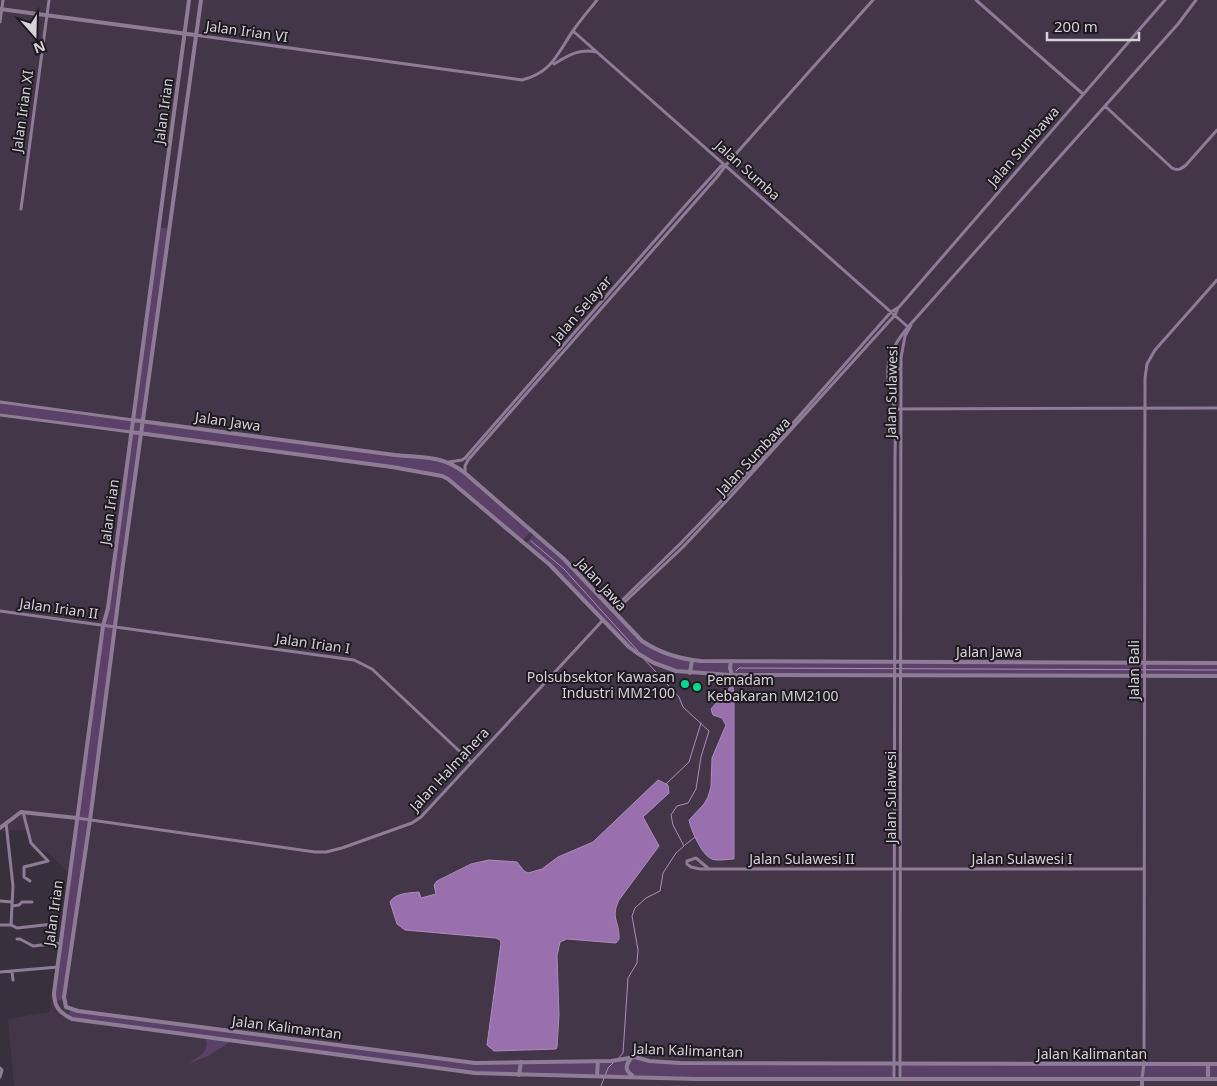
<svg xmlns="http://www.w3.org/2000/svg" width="1217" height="1086" font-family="'Noto Sans',sans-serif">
  <rect width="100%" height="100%" fill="#39303d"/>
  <!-- built -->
  <path fill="#433649" d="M 0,0 L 1217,0 L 1217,1086 L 14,1086 L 8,1019 L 50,1012 L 70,875 L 48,852 L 34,849 L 28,830 L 0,831 Z"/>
  <!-- green -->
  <path fill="#5b4067" d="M 159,227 L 169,229 L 143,421 L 422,458 L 454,465 L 531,531 L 522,541 L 442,476 L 141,433 L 64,999 L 57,1001 L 54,998 L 91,718 L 131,432 L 0,415 L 0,402 L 133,420 Z
    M 534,534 L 578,574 L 634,634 L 656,650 L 692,660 L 894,662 L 894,675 L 732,675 L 666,668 L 629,647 L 550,565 L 526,544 Z
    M 901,662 L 1217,663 L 1217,676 L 901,676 Z
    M 70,1010 L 475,1063 L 611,1061 L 635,1057 L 649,1061 L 894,1064 L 894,1079 L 650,1077 L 475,1073 L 232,1041 L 208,1056 L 188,1064 C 197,1057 213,1051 204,1037 L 72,1019 L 68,1015 Z
    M 900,1064 L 1217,1064 L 1217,1079 L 900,1079 Z"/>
  <!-- water -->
  <path fill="#9970ad" stroke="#ac8dba" d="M 731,686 L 733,687 L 734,695 L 734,859 C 727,859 716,862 710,858 C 701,853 691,830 689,820 L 704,804 L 708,797 L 711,787 L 712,758 L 726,725 L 722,718 L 713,715 L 711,709 Z
    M 658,780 L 668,785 L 669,793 L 643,817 L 659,846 L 619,900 C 610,918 620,922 619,939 L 616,943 L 567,939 L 560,942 L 557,956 L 559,1015 L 557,1047 L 556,1049 L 494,1051 L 487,1045 L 501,943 L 500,940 L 496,938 L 405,930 L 397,924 L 390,902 C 395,893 409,893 419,892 L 421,898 L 436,894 L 434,885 L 437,881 L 471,864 L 489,860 L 517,862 L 524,871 L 528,873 L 542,869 L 558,857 L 593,842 Z"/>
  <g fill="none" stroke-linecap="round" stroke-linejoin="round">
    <!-- stream -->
    <path stroke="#ac8dba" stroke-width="1" d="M 531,541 L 564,569 L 638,651
      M 736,671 L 739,668 L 1217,670
      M 731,686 L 734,678
      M 666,784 L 689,762 L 701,723
      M 685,845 L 695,837
      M 618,1059 L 623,1053 L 628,978 L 637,963 L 638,950 L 632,916 L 635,908 L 646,898 L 660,891 L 663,873 L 676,853 L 684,846 L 673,825 L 671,815 L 677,806 L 688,803 L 696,789 L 701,757 L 709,731 L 683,707 L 679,697 L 643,658
      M 601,1086 L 608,1068 L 615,1061"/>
    <!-- minor -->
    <path stroke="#8e7c97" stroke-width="3" d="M 976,0 L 1083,94
      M 0,22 L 3,0
      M 573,31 L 908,327
      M 195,35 L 522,80 C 554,72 558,51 575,28 C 582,18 590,9 597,0
      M 554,64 C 569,55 580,48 597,52
      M 1105,106 L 1178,24 L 1196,0
      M 726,165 L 873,0
      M 21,209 L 49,0
      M 888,371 L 894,366 L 901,370
      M 0,402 L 133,420
      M 895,409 L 1217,408
      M 0,415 L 131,432
      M 449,462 L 462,460 L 465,458 L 685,206 L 721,166 L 726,165 L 717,177 L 468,460 L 465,466 L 465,473
      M 612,610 L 680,544 L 729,493 L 772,447 L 891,312 L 899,307 L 1165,0
      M 0,611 L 354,660 L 372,669 L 471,762
      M 614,612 L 683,547 L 732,495 L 895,315 L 898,308
      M 23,812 L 31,843 L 48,861 L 24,867 L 24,877 L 30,881
      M 77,818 L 315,852 L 326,852 L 342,848 L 412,823 L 421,817 L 603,620
      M 709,869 L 696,858 L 687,861 L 687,864 L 691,867 L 700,869 L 1144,869
      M 0,901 L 12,902
      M 12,906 L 19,905 L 22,902 L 32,902
      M 0,925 L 11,925 L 13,886 L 6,823
      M 11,925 L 17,928 L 53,924
      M 17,939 L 20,939 L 33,946 L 61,943
      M 0,972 L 58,967
      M 12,972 L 13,980
      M 0,1068 L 2,1070 L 0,1077
      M 1142,1078 L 1144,1064 L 1145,378 L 1147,364 L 1155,350 L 1217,280
      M 894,1079 L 895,461 C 895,444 896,427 895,410 C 894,401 890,393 889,384 C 884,361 894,344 908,327 L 1105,106 L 1172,168 C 1178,171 1181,169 1186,165 L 1217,130
      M 900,1079 L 901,358 L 905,336 L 911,325"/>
    <!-- tertiary -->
    <path stroke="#8e7c97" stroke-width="4" d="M 189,0 L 108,608 L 103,626 L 54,993 C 54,1007 60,1013 72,1019 L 475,1073 L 696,1079 L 1217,1079
      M 201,0 L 123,564 L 90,820 L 64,997 L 66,1007 L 78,1011 L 475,1063 L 611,1061 L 635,1057 L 649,1061 L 680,1063 L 1217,1064
      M 0,9 L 195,35
      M 133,420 L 395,455 C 423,458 442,455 465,473 L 564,559 L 642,641 C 660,653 679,659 701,661 L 1217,663
      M 131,432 L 392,467 L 442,476 L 448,479 L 550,565 L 629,647 L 637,653 L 654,663 L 676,671 L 730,675 L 1217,676
      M 731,661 L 730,668 L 732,675
      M 690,673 L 692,660
      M 0,828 L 21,812 L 77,818
      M 631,1058 C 626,1065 624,1070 632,1075
      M 519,1075 L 521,1062
      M 597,1075 L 598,1061
      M 1208,1079 L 1208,1064
      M 1142,1086 L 1142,1078"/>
  </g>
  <!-- markers -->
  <g fill="#00d98c" stroke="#1e1a20" stroke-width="2">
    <circle cx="685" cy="684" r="5"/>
    <circle cx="697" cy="687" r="5"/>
  </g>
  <g text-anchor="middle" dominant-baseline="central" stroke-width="4" stroke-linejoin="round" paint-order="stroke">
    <!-- street labels -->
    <g font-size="14" fill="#d7d1da" stroke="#1e1a20">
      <text transform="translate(247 31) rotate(8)">Jalan Irian VI</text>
      <text transform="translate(22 111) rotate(-82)">Jalan Irian XI</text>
      <text transform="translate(163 111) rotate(-82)">Jalan Irian</text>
      <text transform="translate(1023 146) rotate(-49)">Jalan Sumbawa</text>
      <text transform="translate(748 170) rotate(42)">Jalan Sumba</text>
      <text transform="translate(581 309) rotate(-49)">Jalan Selayar</text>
      <text transform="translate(891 392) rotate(-89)">Jalan Sulawesi</text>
      <text transform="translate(228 421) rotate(8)">Jalan Jawa</text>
      <text transform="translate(753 456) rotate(-47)">Jalan Sumbawa</text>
      <text transform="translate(109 512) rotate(-82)">Jalan Irian</text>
      <text transform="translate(602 584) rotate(47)">Jalan Jawa</text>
      <text transform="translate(59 608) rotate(8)">Jalan Irian II</text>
      <text transform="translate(313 643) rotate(8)">Jalan Irian I</text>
      <text x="989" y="651">Jalan Jawa</text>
      <text transform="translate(1133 670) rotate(-90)">Jalan Bali</text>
      <text transform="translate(449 769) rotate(-47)">Jalan Halmahera</text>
      <text transform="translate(890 797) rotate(-90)">Jalan Sulawesi</text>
      <text x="802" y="858">Jalan Sulawesi II</text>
      <text x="1022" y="858">Jalan Sulawesi I</text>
      <text transform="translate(53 913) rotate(-82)">Jalan Irian</text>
      <text transform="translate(287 1027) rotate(7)">Jalan Kalimantan</text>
      <text transform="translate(688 1050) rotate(2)">Jalan Kalimantan</text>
      <text x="1092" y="1053">Jalan Kalimantan</text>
    </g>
    <!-- poi labels -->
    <g font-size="14" fill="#d7d1da" stroke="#1e1a20" text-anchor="end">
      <text x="675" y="676">Polsubsektor Kawasan<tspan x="675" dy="16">Industri MM2100</tspan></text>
      <text x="707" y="679" text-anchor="start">Pemadam<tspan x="707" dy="16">Kebakaran MM2100</tspan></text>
    </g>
  </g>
  <!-- north arrow -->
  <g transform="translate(35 35) rotate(160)" stroke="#1e1a20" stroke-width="4" paint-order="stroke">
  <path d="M0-4L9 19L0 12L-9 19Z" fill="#d7d1da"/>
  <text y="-8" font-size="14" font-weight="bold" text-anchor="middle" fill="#d7d1da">N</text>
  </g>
  <!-- scale -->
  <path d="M1047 32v8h92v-8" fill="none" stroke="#d7d1da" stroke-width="2.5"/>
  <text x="1054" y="32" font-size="15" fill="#d7d1da" stroke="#1e1a20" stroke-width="4" paint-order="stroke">200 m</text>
</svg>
